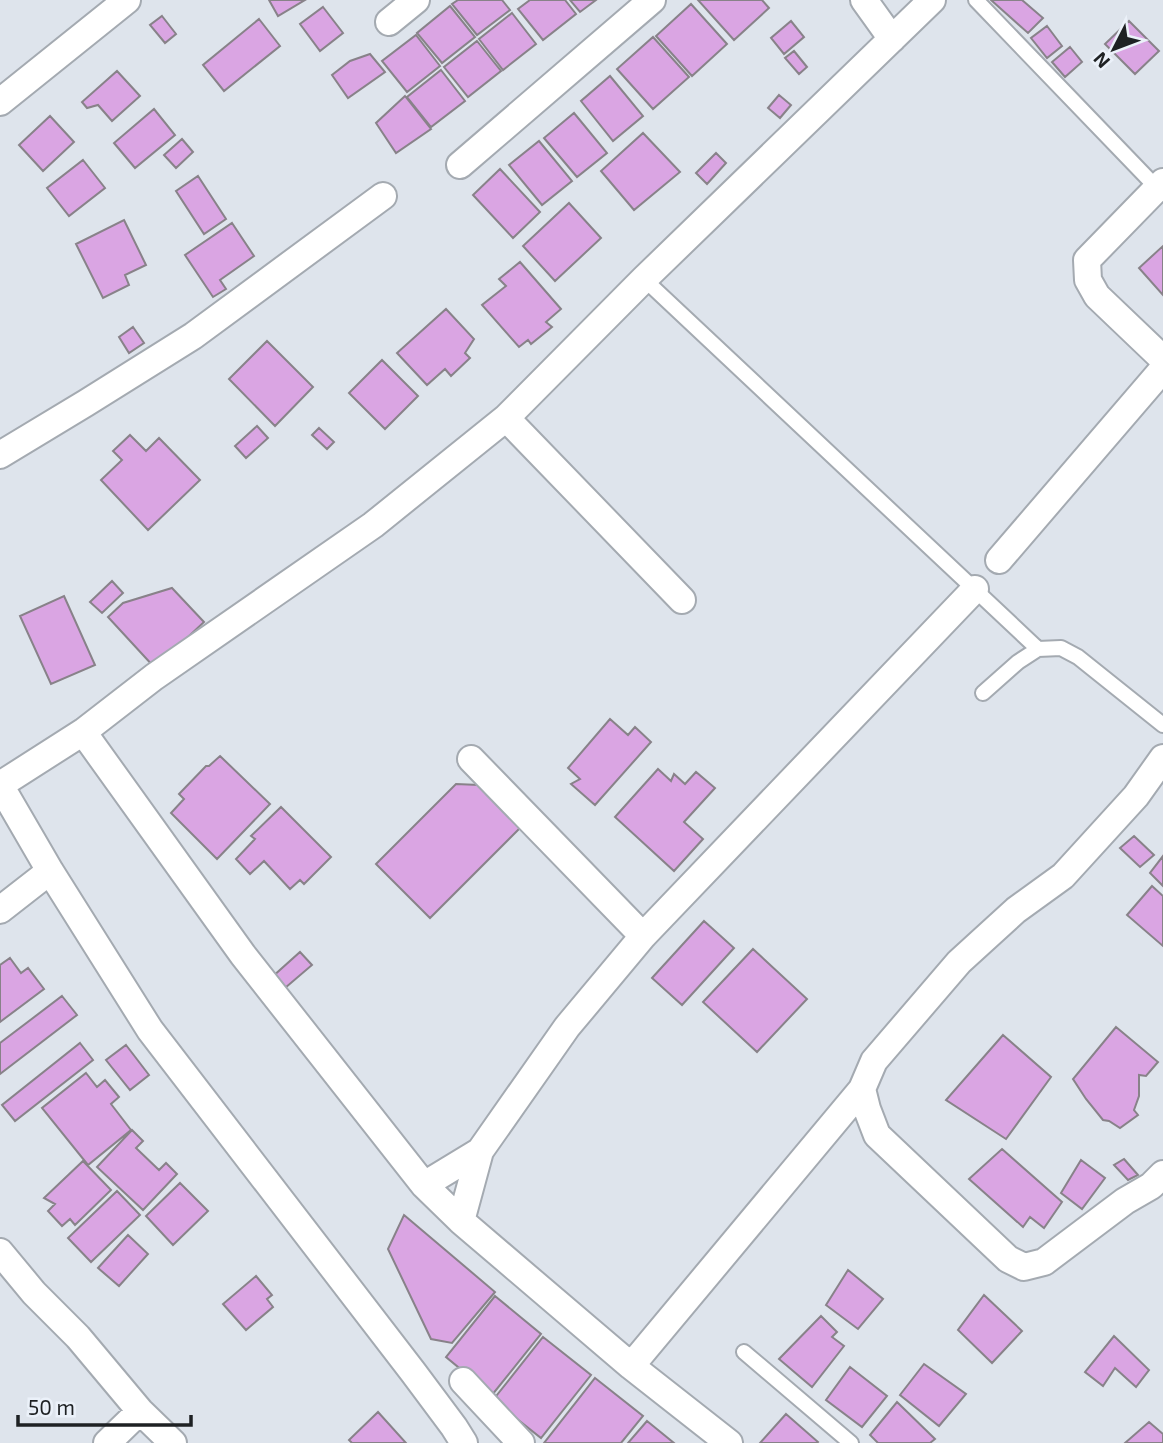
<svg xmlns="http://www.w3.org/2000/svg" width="1163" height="1443" font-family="'Exo 2',sans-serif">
  <rect width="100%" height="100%" fill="#dee4ec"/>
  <!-- building -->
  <path fill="#daa5e3" stroke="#888289" stroke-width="2" d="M 269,0 L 305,0 L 278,16 Z
    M 458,0 L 502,0 L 510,10 L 477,35 L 452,4 Z
    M 530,0 L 565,0 L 576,14 L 543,40 L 518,9 Z
    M 570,0 L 596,0 L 580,12 Z
    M 698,0 L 762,0 L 769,8 L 734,40 Z
    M 991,0 L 1022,0 L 1043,18 L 1028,33 Z
    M 691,4 L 727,44 L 692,76 L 656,36 Z
    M 450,6 L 475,37 L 442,63 L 417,33 Z
    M 323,7 L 343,33 L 320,51 L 300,24 Z
    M 512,13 L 536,44 L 503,70 L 479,39 Z
    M 162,16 L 176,34 L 165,43 L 150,25 Z
    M 259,19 L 280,46 L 224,91 L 203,65 Z
    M 791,21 L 804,37 L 784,54 L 771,38 Z
    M 1129,21 L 1159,51 L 1135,74 L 1105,44 Z
    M 1047,26 L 1062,46 L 1047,58 L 1031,38 Z
    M 416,35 L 440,66 L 407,92 L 382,61 Z
    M 653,37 L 689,77 L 653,109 L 617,69 Z
    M 477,41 L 501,71 L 468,97 L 444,67 Z
    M 1070,47 L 1082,62 L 1065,77 L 1052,62 Z
    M 794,51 L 807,67 L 799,74 L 785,58 Z
    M 370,54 L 385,72 L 348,98 L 332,75 L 350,61 Z
    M 441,70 L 465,101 L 431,127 L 407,97 Z
    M 117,71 L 140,96 L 112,121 L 98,105 L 87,108 L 82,102 Z
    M 610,76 L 643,116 L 613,141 L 581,101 Z
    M 779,95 L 791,105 L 780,118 L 768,108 Z
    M 405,96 L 431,129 L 396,153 L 376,123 Z
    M 154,109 L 175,135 L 135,168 L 114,143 Z
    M 574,113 L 607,153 L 577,177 L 544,138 Z
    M 50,116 L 74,142 L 43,171 L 19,145 Z
    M 643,133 L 680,172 L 634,210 L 601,171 Z
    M 182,139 L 193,152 L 176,168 L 164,155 Z
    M 539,141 L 572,181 L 542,205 L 509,165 Z
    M 716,153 L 726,163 L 707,184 L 696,173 Z
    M 83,160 L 105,188 L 69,216 L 47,188 Z
    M 500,169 L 540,212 L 513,238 L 473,195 Z
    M 198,176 L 226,219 L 204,234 L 176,191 Z
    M 569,203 L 601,238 L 555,281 L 523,246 Z
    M 124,220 L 146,265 L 125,275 L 129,285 L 103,298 L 76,244 Z
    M 232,223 L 254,256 L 220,280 L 226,289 L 213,297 L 185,255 Z
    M 1163,246 L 1163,295 L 1139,268 Z
    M 520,262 L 561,309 L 546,322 L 552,327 L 531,344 L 528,340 L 519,347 L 482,305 L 506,286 L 499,279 Z
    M 446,309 L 474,339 L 465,353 L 470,358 L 451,376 L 445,369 L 427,385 L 397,353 Z
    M 133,327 L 144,343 L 129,353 L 119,337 Z
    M 267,341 L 313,387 L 275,426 L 229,379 Z
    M 382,360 L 418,396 L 385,429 L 349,393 Z
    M 257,426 L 268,438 L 246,458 L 235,446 Z
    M 319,428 L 334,442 L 327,449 L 312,435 Z
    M 130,435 L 146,451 L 159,438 L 200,480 L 148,530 L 101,480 L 122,460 L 113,451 Z
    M 112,581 L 123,593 L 102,613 L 90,602 Z
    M 172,588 L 204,622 L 155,668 L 108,617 L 123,603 Z
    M 64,596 L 95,665 L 51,684 L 20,616 Z
    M 610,719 L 628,735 L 635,727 L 651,742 L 595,805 L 571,784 L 580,779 L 568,768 Z
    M 220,756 L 270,804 L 217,859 L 171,813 L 184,799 L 179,794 L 206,766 L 209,766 Z
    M 658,769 L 671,781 L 674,774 L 685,784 L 696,772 L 715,788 L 684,822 L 703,839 L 674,871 L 615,817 Z
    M 456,784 L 479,785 L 521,827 L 430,918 L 376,864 Z
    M 281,807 L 331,857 L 304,884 L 300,880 L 290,889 L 264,861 L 250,874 L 236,859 L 255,839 L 251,836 Z
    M 1134,836 L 1154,855 L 1140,867 L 1120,848 Z
    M 1163,856 L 1163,886 L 1150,873 Z
    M 1152,886 L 1163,896 L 1163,946 L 1127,915 Z
    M 704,921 L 734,948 L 682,1005 L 652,978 Z
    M 753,949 L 807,999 L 757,1052 L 703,1002 Z
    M 300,952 L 312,965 L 285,988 L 271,978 Z
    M 10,958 L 21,973 L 28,968 L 44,989 L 0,1022 L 0,965 Z
    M 62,996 L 77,1015 L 0,1074 L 0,1043 Z
    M 1116,1027 L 1158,1062 L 1146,1076 L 1139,1075 L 1139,1096 L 1134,1110 L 1138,1115 L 1120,1128 L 1109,1121 L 1103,1120 L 1086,1099 L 1073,1079 Z
    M 1003,1035 L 1051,1077 L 1006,1139 L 946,1100 Z
    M 80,1043 L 93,1060 L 15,1121 L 2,1105 Z
    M 126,1045 L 149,1075 L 130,1090 L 106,1060 Z
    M 86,1073 L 97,1087 L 105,1080 L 119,1097 L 111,1104 L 131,1130 L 88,1165 L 42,1108 Z
    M 132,1130 L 143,1141 L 136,1148 L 159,1170 L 166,1163 L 177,1174 L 143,1210 L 97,1167 Z
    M 1002,1149 L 1062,1202 L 1044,1228 L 1030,1217 L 1023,1227 L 969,1179 Z
    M 1124,1159 L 1138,1175 L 1128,1180 L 1114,1165 Z
    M 1081,1160 L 1105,1178 L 1082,1209 L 1061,1193 Z
    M 83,1161 L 111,1190 L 75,1225 L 70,1219 L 62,1226 L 48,1211 L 55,1204 L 44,1198 Z
    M 180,1183 L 208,1211 L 173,1245 L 146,1216 Z
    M 117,1191 L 140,1215 L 91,1262 L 68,1238 Z
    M 404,1215 L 495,1292 L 452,1343 L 431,1339 L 388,1249 Z
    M 128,1235 L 148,1254 L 119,1286 L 98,1268 Z
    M 848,1270 L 883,1299 L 858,1329 L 826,1305 Z
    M 256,1276 L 272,1295 L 267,1299 L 273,1307 L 246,1330 L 223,1304 Z
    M 984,1295 L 1022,1331 L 992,1363 L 958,1330 Z
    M 495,1296 L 541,1334 L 492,1395 L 446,1357 Z
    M 821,1316 L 837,1332 L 832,1337 L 844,1346 L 812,1387 L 779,1359 Z
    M 1114,1336 L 1149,1370 L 1136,1387 L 1115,1368 L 1103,1386 L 1085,1372 Z
    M 543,1337 L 591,1375 L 541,1438 L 493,1400 Z
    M 924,1364 L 966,1394 L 939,1426 L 900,1395 Z
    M 850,1367 L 887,1396 L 862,1427 L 826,1400 Z
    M 595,1378 L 643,1416 L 621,1443 L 544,1443 Z
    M 897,1402 L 935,1439 L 930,1443 L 878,1443 L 870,1435 Z
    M 378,1412 L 406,1443 L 352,1443 L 349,1440 Z
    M 786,1414 L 818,1442 L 817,1443 L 760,1443 Z
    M 647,1421 L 674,1443 L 628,1443 Z
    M 1149,1422 L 1163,1434 L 1163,1443 L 1125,1443 Z"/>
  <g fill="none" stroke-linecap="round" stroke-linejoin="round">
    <defs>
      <path id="service" d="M 976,0 L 1157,188
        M 644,279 L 1038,649
        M 983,693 L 1018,662 L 1038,649 L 1061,648 L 1078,657 L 1163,725
        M 744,1352 L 851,1443"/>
      <path id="minor" d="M 864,0 L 892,39
        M 389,22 L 416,0
        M 0,102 L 127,0
        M 460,165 L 652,0
        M 1163,182 L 1087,260 L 1088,280 L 1097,296 L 1163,359
        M 506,418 L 682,600
        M 0,455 L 86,403 L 193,336 L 383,196
        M 999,560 L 1163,369
        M 83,732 L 243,955 L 424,1185 L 461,1221 L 631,1366 L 729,1443
        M 1163,758 L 1136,796 L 1063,876 L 1016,910 L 959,962 L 874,1061 L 862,1089 L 867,1109 L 877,1135 L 1008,1259 L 1024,1267 L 1044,1262 L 1125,1201 L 1151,1186 L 1163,1174
        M 471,759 L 643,936
        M 0,910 L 50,871
        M 424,1185 L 480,1151
        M 461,1221 L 480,1151 L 567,1027 L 643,936 L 975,589
        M 0,1252 L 34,1293 L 78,1337 L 140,1411 L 173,1443
        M 631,1366 L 862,1089
        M 463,1381 L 521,1443
        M 107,1443 L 140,1411
        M 464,1443 L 454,1427 L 413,1372 L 150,1030 L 50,871 L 0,785 L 83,732 L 154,677 L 373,525 L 506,418 L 644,279 L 932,0"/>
    </defs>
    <!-- service casing -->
    <use href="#service" stroke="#a4aab1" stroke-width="18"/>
    <!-- minor casing -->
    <use href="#minor" stroke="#a4aab1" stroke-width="30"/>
    <!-- service -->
    <use href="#service" stroke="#fff" stroke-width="14"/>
    <!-- minor -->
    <use href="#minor" stroke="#fff" stroke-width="26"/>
  </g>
  <!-- north arrow -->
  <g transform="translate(1114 49) rotate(228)" stroke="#ebf1f9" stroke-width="5" paint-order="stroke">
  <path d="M0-5L12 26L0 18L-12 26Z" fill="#1e2123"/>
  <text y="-10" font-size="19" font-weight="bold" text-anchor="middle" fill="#1e2123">N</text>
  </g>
  <!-- scale -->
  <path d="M18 1415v10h173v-10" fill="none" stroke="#1e2123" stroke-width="3.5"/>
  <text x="28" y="1415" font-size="21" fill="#1e2123" stroke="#ebf1f9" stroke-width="5" paint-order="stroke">50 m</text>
</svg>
